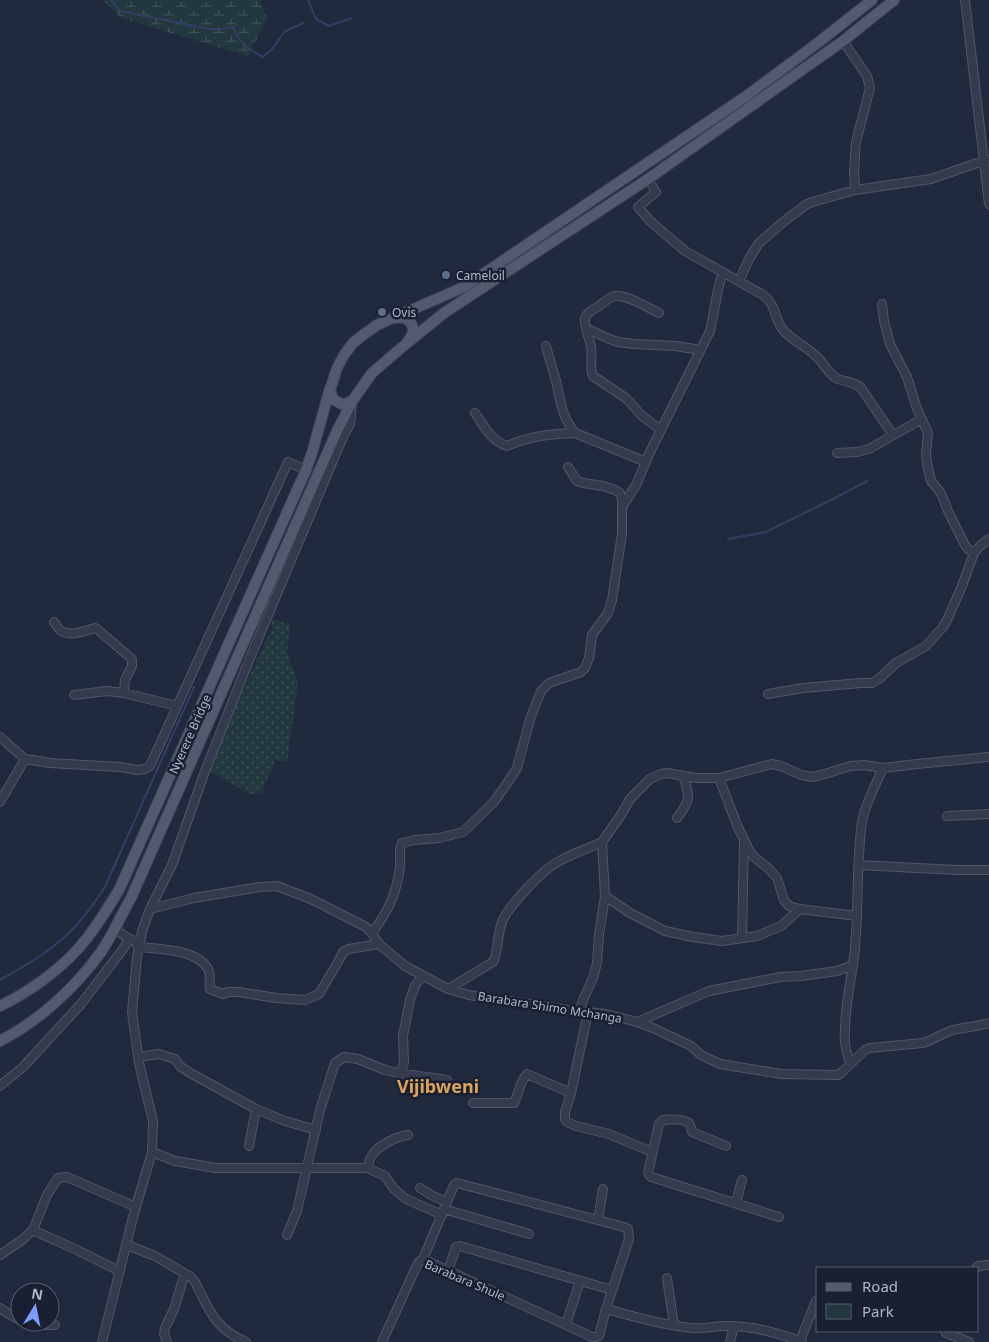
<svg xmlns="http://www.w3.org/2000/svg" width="989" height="1342" font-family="'Noto Sans',sans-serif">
  <defs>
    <pattern id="green-dots" width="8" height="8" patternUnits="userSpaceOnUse" patternTransform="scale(1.25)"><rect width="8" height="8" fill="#23373e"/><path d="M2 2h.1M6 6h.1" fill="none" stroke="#405259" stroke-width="1.8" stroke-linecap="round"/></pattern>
    <pattern id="wetland-marsh" width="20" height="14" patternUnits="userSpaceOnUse" patternTransform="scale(1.25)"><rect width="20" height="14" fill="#23373e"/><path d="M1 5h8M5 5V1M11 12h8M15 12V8" fill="none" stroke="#405259"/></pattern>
  </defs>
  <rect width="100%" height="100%" fill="#21293d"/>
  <!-- green -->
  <path fill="url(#green-dots)" d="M 272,619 L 290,624 L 287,652 L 298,682 L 287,762 L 276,760 L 261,793 L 249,794 L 209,770 L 209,761 L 272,628 Z"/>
  <!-- wetland -->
  <path fill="url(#wetland-marsh)" d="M 103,0 L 259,0 L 267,18 L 248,56 L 121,18 Z"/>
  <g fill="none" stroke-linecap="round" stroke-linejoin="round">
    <!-- stream -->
    <path stroke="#323f63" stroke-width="2" d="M 111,0 L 121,11 L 209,29 L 222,29 L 233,27 C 239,43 249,50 263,57 L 273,48 L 284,32 L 303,23
      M 308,0 L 316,19 L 329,26 L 352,18
      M 728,539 L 766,532 L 837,497 L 867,481
      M 0,980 C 25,966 51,951 71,931 C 84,918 95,902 105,887 L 194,687"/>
    <defs>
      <path id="minor" d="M 965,0 L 989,204
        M 843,41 L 867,76 L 870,88 L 856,142 L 854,171 L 855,190
        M 648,179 L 656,192 L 638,207 L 650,221 L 685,251 L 763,295 C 778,306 773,319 784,331 C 794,342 808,347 818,358 C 824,364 828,373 836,378 C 845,383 852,380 861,388 L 893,435
        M 739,281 L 749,259 L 759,243 L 782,223 L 807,204 L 819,200 L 855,190 L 931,179 L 983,161 L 989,160
        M 882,304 L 884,321 L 890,344 L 907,377 L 917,409 L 928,433 L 926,454 L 927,464 L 931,481 L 941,493 L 948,511 L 965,545 L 968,549 L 974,553
        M 659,313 C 648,308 624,292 612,297 C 607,299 603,303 599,306 C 594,309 586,313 585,319 C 584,328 589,337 591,346 C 593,355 589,369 593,376 L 627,399 L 641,415 L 661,430
        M 586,328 L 607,338 L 618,342 L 634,344 L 676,346 L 700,350
        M 546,346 C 549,358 553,369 556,381 C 561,401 561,416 575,433 L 646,462
        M 475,413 C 484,426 491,441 507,446 C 530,436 550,434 575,433
        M 837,453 L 857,452 L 869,449 L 922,419
        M 622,507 L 636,485 L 650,452 L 710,331 C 715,311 716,291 723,272
        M 54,622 C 56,624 57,627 59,629 C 67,638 85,631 95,628 L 97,629 L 132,659 L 132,666 L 125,680 L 124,693
        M 768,694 L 803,688 L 861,683 L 872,683 L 880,678 L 896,663 L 926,646 L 943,627 L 948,618 L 962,586 L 974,553 L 980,546 L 989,539
        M 74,695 L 107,691 L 124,693 L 177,706
        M 0,737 L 25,759 L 50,763 L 120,767 L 137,770 L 145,769 L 150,766 L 288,462 L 306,470
        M 719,778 L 737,825 L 748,848 L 754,857 L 768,868 L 777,878 L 784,900 L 789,906 L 800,909 L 857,916
        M 0,802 L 25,759
        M 947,816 L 989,814
        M 677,818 C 691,799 690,798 683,776
        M 858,865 L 957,870 L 989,870
        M 605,896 L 630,913 L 665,931 L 693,937 L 722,941 L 757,936 L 781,926 L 800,909
        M 150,909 L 194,898 L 260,887 L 277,886 L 311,899 L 366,927 L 372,933 L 379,944 L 405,966 L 448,989 L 469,995 L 568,1010 L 606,1014 L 637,1022 L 653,1028 L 691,1046 L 701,1055 L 720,1064 L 781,1074 L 838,1075 L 841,1073 L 865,1050 L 869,1048 L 923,1043 C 933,1040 943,1033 953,1030 C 965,1027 977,1027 989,1023
        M 372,933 C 389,910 396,895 400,867 C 401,858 398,850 402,843 L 415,840 L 439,838 L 463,832 L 493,803 L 506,785 L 517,768 L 530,719 L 541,691 L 549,683 L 581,672 L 585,668 L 589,658 L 592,635 L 608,613 L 612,600 L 622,534 L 622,500 L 620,493 L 615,490 L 603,486 L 583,483 L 577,481 L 568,467
        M 128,938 L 135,941 L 138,947 C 157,949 198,949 208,969 C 211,976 209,982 210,989 L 223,994 L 228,992 L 239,992 L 276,998 L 305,1000 L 319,994 L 338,962 L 343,952 L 349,949 L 379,944
        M 742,938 L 744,842
        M 448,989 L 493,962 L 495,957 C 498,946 498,933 502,922 C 508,906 542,871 556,863 C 571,854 587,849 602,842
        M 580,1011 L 583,1000 L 593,978 L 597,963 L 599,935 L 605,896 L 602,842 L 621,815 L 630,799 L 650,779 L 661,774 L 667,773 L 696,778 L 719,778 L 772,764 L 781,766 L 801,775 L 813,777 L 828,773 L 850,766 L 864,765 L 883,768 L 917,764 L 989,757
        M 588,1012 L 571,1093 L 565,1112 L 565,1119 L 567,1122 L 576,1126 L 609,1134 L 652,1152
        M 637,1022 L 709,991 L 780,977 L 801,976 L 837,971 L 853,965
        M 138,1057 L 159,1054 L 175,1059 L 181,1067 L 192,1074 L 256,1109 L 285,1121 L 316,1130
        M 851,1063 C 845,1052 844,1042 845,1030 C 845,1002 853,974 855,947 C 858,916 857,886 859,855 C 860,843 860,830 863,817 C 867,800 876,784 883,768
        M 398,1073 L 447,1080
        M 0,1086 L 23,1067 L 81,1004 L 123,949 L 127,943 L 128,938 L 114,929
        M 473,1103 L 514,1103 C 519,1094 519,1082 527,1074 L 571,1093
        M 249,1146 L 256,1109
        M 726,1146 L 692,1132 C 692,1131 690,1124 689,1123 C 684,1119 669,1119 663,1120 L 659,1124 L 648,1173 L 651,1177 L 779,1217
        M 152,1152 L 175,1161 L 216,1168 L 367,1168 L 385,1176 L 394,1189 L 406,1199 L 442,1215
        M 367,1168 C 369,1164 369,1160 371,1157 C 376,1146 398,1136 408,1135
        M 420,1188 L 433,1196 L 447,1202
        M 736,1203 L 742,1180
        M 444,1209 L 529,1234
        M 598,1220 L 603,1189
        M 33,1230 C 49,1238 65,1244 81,1252 C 94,1258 106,1265 120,1271
        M 287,1235 L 297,1211 L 320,1110 L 335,1063 L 344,1057 L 358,1059 L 385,1070 L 398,1073 L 401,1072 L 404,1063 L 403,1036 L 410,1000 L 415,986 L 422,976
        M 127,1245 L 155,1256 L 191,1277 L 195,1282 C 210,1311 214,1328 246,1342
        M 0,1255 L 22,1240 L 33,1230 L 47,1195 L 58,1178 L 67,1177 L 136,1207
        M 423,1259 L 454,1185 L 457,1183 L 624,1227 L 628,1229 L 629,1239 L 606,1309
        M 976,1268 L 978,1266 L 989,1265
        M 448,1271 L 456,1247 L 460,1246 L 612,1290
        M 667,1278 L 674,1325
        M 0,1308 L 7,1313 L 20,1320
        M 26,1322 L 37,1325 L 55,1325
        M 566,1324 L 580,1281
        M 945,1331 L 946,1333 L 969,1342
        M 800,1341 L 816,1301
        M 102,1342 L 133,1217 L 152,1152 L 153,1121 L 139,1063 L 132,1012 L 137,957 L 142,931 L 150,909 L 172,865 L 204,774 L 245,670 L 342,439 L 350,424 L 352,405
        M 167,1342 L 164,1334 L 165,1328 L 174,1309 L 185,1273
        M 382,1342 L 418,1263 L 423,1259 L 592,1337 L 596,1337 L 599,1336 L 606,1309 C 635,1317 663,1325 692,1328 C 703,1329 715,1326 727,1326 C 752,1326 779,1333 802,1342
        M 730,1342 L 734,1326"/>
      <path id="major" d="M 872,0 L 819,42 L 745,97 L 464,287 L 377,325 L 363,335 L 353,343 L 344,355 L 337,368 L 330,390 L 333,399 L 341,404 L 345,404 L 353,400 L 372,373 L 407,343 L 444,313 L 648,179 L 751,106 L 843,41 L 894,0
        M 395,318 C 410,315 419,329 408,341
        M 0,1006 C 31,991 66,966 87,938 C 99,923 109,906 119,890 L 306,470 L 312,453 L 330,388
        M 0,1041 C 39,1021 76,987 101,952 C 113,935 121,915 131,898 L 337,431 L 353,400"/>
    </defs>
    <!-- minor casing -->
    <use href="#minor" stroke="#505668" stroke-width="10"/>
    <!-- major casing -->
    <use href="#major" stroke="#3e4456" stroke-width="12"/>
    <!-- minor -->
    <use href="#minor" stroke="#353b4d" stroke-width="8"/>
    <!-- major -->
    <use href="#major" stroke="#535a6d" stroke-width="10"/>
  </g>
  <!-- markers -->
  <g fill="#5c6f8a" stroke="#1a2032" stroke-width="2">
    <circle cx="446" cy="275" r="5"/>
    <circle cx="382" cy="312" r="5"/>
  </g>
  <g text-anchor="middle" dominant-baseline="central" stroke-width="5" stroke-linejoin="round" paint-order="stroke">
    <!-- poi labels -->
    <g font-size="12" fill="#b0b6c9" stroke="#1a2032" text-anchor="start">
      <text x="456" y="275">Cameloil</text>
      <text x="392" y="312">Ovis</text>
    </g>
    <!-- street labels -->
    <g font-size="12" fill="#b0b6c9" stroke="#1a2032">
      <text transform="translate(190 734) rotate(-66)">Nyerere Bridge</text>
      <text transform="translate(550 1007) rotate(9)">Barabara Shimo Mchanga</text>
      <text transform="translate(465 1280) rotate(23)">Barabara Shule</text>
    </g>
    <!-- district labels -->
    <g font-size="18" font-weight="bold" fill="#dba559" stroke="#1a2032">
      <text x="438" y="1086">Vijibweni</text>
    </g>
  </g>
  <!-- legend -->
  <rect x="816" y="1267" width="162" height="65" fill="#1a2032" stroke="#565c6e"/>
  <rect x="826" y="1283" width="25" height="8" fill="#535a6d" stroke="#565c6e"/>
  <text x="862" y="1292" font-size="15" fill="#b0b6c9">Road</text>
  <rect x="826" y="1304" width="25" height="15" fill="#23373e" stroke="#565c6e"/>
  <text x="862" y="1317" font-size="15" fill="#b0b6c9">Park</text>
  <!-- north arrow -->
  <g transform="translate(35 1307) rotate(10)"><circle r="24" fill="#1a2032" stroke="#565c6e"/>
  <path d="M0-4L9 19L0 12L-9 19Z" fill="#7f9dff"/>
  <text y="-8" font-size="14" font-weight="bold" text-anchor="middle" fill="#b0b6c9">N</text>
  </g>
</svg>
